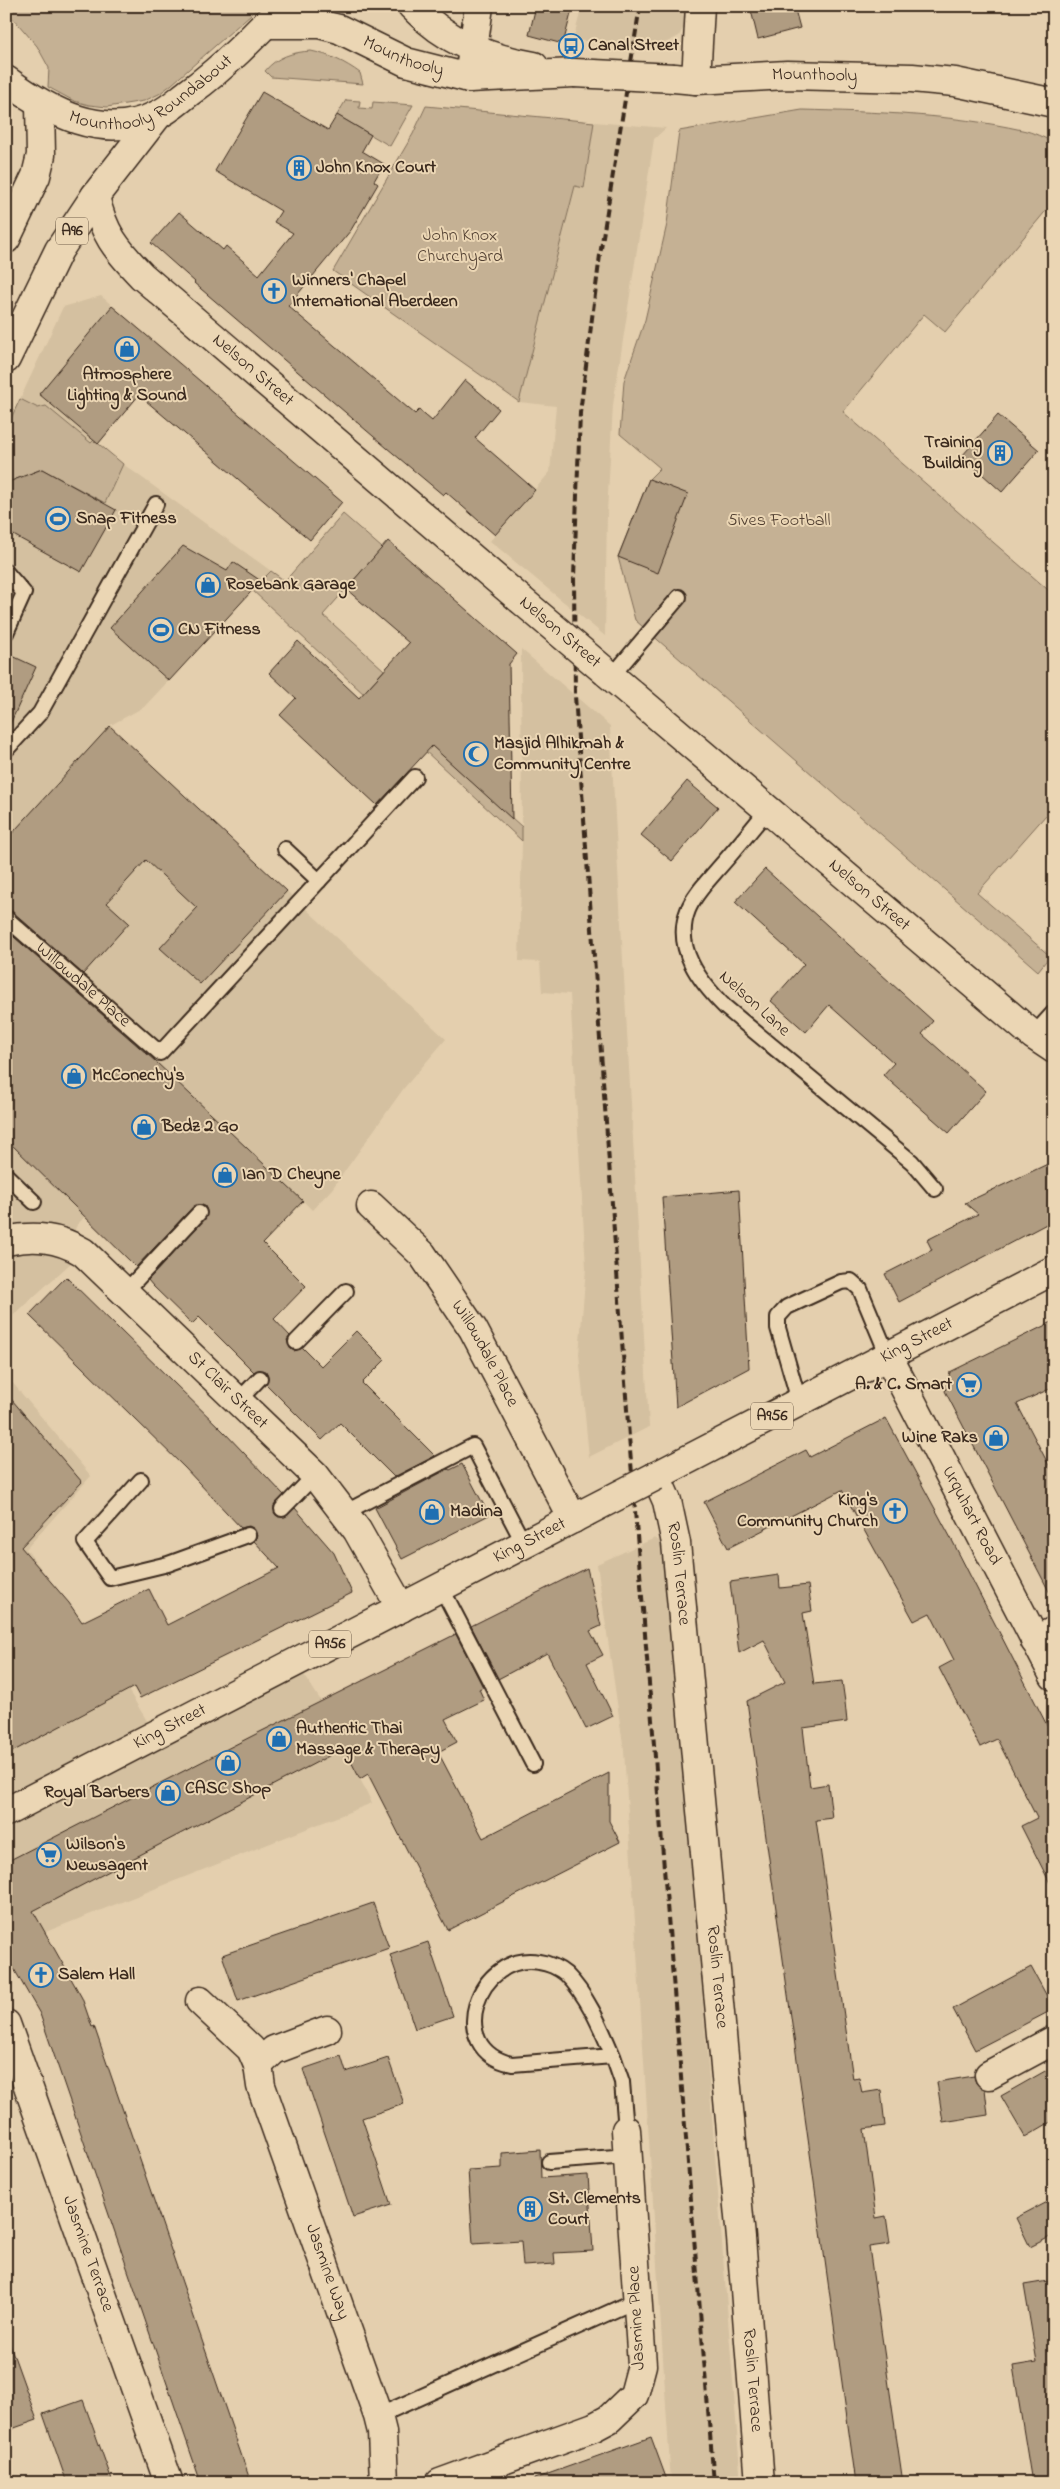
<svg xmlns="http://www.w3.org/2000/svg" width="1060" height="2489" font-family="'Indie Flower',sans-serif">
  <rect width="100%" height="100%" fill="#e4cfae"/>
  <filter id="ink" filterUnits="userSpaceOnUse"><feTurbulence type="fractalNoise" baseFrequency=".02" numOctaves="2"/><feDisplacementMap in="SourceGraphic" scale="10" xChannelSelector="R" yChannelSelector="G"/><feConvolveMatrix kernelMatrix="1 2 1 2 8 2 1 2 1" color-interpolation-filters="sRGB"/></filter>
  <g filter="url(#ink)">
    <!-- built -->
    <path fill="#d4c0a0" d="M 582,6 L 686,6 L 685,25 L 679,36 L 667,42 L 650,46 L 573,40 Z
      M 594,122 L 666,128 L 654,139 L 613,405 L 607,513 L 605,636 L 490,541 L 550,472 L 556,406 L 519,402 L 575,185 L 584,187 Z
      M 101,296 L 171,355 L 99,444 L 123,464 L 271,571 L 144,707 L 109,726 L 446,1039 L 404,1088 L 332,1189 L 312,1210 L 303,1201 L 147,1150 L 77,1225 L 69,1243 L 83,1252 L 6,1322 L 6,429 L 63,307 Z
      M 521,649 L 610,726 L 649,1427 L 589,1457 L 579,1354 L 586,1268 L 570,994 L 542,992 L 540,962 L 519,961 L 522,841 Z
      M 6,1375 L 91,1476 L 26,1549 L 108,1657 L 155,1734 L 296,1662 L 321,1701 L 372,1803 L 48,1931 L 6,1951 Z
      M 655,1538 L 664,1545 L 672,1613 L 741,2483 L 671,2483 L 624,1751 L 597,1564 Z"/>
    <!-- green -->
    <path fill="#c5b194" stroke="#806e59" d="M 6,6 L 260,6 L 171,85 L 159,94 L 144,101 L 107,107 L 89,105 L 74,101 L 48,87 L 49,68 L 37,46 L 6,10 Z
      M 311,51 C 330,55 345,62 360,73 L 363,84 L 271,77 L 265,71 C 276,57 293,52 311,51 Z
      M 346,100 L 360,101 L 359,108 L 372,109 L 373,102 L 413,105 L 390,146 L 337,115 Z
      M 426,106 L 594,122 L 584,188 L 575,186 L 519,402 L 333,271 L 413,134 Z
      M 802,110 C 874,112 950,114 1022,130 C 1033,132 1044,138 1054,142 L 1054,201 L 945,332 L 924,314 L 843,412 L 1054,595 L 1054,806 L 977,893 L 1050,956 L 1038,971 L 635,620 L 618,557 L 649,479 L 660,468 L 620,434 L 624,381 L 645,320 L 667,224 L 679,131 Z
      M 20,399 L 38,408 L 46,406 L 91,443 L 94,440 L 123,464 L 105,503 L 42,469 L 6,483 L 6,429 Z
      M 343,514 L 382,548 L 323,615 L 384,670 L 368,688 L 522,827 L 522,841 L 252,590 L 271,571 L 285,581 Z"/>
    <!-- building -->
    <path fill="#b09c81" stroke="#3b2a1e" d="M 536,6 L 573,6 L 563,44 L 529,35 Z
      M 750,6 L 794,6 L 800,28 L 758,39 Z
      M 262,92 L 328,130 L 337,115 L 371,135 L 362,151 L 384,164 L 374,181 L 378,184 L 351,230 L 288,306 L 415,414 L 419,410 L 432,421 L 465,380 L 499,409 L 475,438 L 535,490 L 495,535 L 446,492 L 443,495 L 387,448 L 194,283 L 195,282 L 151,243 L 179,212 L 223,250 L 226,246 L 259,275 L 293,233 L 274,222 L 281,211 L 215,171 Z
      M 112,306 L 342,502 L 310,540 L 139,395 L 98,444 L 39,394 Z
      M 998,415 L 1039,450 L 1002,492 L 962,456 Z
      M 42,469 L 116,510 L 81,572 L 6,531 L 6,483 Z
      M 649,479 L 688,494 L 658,573 L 618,557 Z
      M 388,541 L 517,654 L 509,664 L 512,819 L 432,746 L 377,805 L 280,715 L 296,698 L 269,673 L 298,641 L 359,698 L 409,643 L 346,589 Z
      M 183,546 L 227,571 L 233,562 L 261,581 L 169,681 L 110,628 Z
      M 6,653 L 36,667 L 6,733 Z
      M 110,726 L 287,891 L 200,984 L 160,948 L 197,908 L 146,860 L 107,903 L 129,923 L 83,974 L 12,911 L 6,909 L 6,840 Z
      M 687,781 L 718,807 L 672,861 L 641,835 Z
      M 765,869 L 933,1021 L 922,1034 L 986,1091 L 949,1133 L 883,1075 L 894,1063 L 829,1005 L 806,1032 L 771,1001 L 804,964 L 735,902 Z
      M 6,930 L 155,1061 L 303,1201 L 263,1243 L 306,1286 L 274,1319 L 290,1336 L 287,1340 L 290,1348 L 294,1351 L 303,1348 L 321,1366 L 356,1331 L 385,1360 L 362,1383 L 435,1456 L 394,1477 L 340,1423 L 322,1440 L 266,1384 L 268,1376 L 266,1371 L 258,1370 L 254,1372 L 199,1317 L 192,1324 L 153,1286 L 148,1280 L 205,1219 L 207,1211 L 205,1206 L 197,1205 L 193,1207 L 136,1267 L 6,1139 Z
      M 1054,1161 L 1054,1220 L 899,1302 L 885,1274 L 932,1250 L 927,1240 L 978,1214 L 965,1203 Z
      M 739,1190 L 749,1368 L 676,1407 L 662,1197 Z
      M 66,1277 L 224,1432 L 284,1495 L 274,1506 L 276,1515 L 285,1517 L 295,1508 L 334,1553 L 352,1593 L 140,1698 L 134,1687 L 6,1755 L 6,1393 L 82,1482 L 21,1547 L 69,1603 L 82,1622 L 149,1589 L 167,1625 L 279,1568 L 254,1541 L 257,1536 L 254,1529 L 249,1526 L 241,1528 L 185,1468 L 29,1315 Z
      M 1054,1321 L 1054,1387 L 1017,1404 L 1054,1475 L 1054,1601 L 945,1391 L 950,1372 Z
      M 886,1418 L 953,1542 L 1054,1739 L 1054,1891 L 1021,1826 L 1037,1818 L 997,1739 L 980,1747 L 939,1668 L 954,1660 L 930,1613 L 914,1621 L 842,1490 L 728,1548 L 704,1502 L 806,1450 L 810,1457 Z
      M 462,1464 L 489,1515 L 402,1559 L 375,1508 L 448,1469 L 450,1470 Z
      M 587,1568 L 601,1626 L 590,1631 L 603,1655 L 587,1663 L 613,1716 L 586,1729 L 547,1653 L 498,1679 L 471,1626 Z
      M 779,1575 L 780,1588 L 808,1585 L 812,1611 L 803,1613 L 814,1684 L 842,1681 L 845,1702 L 847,1722 L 803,1728 L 810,1787 L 828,1784 L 832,1818 L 816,1820 L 853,2079 L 859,2078 L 862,2093 L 881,2090 L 885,2126 L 864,2129 L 876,2218 L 886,2216 L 890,2244 L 869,2247 L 903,2483 L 856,2483 L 747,1701 L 785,1682 L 764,1640 L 739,1653 L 730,1582 Z
      M 456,1634 L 483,1687 L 479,1689 L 484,1700 L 445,1719 L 457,1742 L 438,1752 L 483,1838 L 609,1773 L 609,1821 L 620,1842 L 448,1930 L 368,1774 L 360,1779 L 344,1748 L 33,1911 L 82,1998 L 92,2027 L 94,2026 L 251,2483 L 201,2483 L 40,2014 L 6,1955 L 6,1862 L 260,1732 Z
      M 373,1903 L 389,1948 L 238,2001 L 222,1955 Z
      M 428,1942 L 453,2016 L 415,2029 L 390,1955 Z
      M 1031,1967 L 1054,2009 L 975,2050 L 953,2009 Z
      M 341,2056 L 346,2072 L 388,2058 L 404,2104 L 362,2118 L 391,2205 L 353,2217 L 303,2069 Z
      M 1054,2066 L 1054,2120 L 1025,2137 L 1001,2096 Z
      M 974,2076 L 976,2083 L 985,2089 L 988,2115 L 943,2122 L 937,2082 Z
      M 540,2150 L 541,2178 L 588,2175 L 593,2251 L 554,2253 L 555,2264 L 523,2266 L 521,2241 L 473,2244 L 468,2170 L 502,2168 L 502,2153 Z
      M 1054,2198 L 1054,2235 L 1030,2247 L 1016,2218 Z
      M 1054,2280 L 1054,2483 L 1032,2483 L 1013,2366 L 1037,2362 L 1024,2285 Z
      M 6,2345 L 10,2345 L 37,2420 L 6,2431 Z
      M 83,2400 L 113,2483 L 67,2483 L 43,2414 Z
      M 651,2437 L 668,2483 L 534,2483 L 534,2479 Z"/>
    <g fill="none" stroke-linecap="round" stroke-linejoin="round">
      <defs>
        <g id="lane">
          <path d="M 6,572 L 24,593 L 6,633"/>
          <path d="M 612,676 L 679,597"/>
          <path d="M 6,750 L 40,713 L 156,504"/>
          <path d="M 769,808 C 752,829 735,850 717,870 C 707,882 694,895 688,910 C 673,948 700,982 725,1007 L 912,1162 L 935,1189"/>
          <path d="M 285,849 L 319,881"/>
          <path id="s1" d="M 6,918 L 160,1053 L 415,777"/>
          <path d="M 1033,1035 L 1054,1012"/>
          <path d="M 6,1175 L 34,1202"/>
          <path d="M 125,1292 L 199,1213"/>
          <path d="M 296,1342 L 346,1291"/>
          <path d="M 239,1400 L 260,1378"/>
          <path d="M 799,1401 L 778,1328 L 778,1317 L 787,1307 L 841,1282 L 851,1281 L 860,1289 L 888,1356"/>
          <path d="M 141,1480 L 85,1542 L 110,1578 L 168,1564 L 248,1535"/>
          <path d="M 282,1509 L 315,1475"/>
          <path d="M 344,1513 L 473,1446 L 524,1544"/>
          <path d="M 441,1587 L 533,1764"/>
          <path d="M 613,2056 C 601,2028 588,1996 566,1974 C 559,1968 548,1963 539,1962 C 478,1951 443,2050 512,2064 L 613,2056 L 622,2082 L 626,2130"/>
          <path d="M 549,2162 L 628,2156"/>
          <path d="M 378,2416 L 637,2300"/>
        </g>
        <g id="street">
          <path d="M 469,78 L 479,6"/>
          <path d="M 696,80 L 700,6"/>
          <path id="s2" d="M 95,196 C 103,233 116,249 142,276 L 520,599"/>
          <path id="s3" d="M 606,672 L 1033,1035 L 1054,1049"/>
          <path id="s4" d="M 371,1206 L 422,1254 L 473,1329 L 573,1519"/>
          <path id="s5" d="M 6,1241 C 34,1235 58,1237 83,1252 L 315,1475 L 357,1530 L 401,1608"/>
          <path id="s6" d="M 656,1476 L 667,1501 L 676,1543 L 741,2238 L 760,2483"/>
          <path d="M 1035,1641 L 1054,1631"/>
          <path id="s7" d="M 200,2001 L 251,2049 L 258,2065 L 261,2086 L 378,2416 L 382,2432 L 384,2483"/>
          <path id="s8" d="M 6,2024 L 169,2483"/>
          <path d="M 258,2065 L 274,2050 L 327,2030"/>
          <path d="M 989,2075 L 1054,2040"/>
          <path d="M 440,2483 L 594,2427 L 609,2419 L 634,2395 L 642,2365 L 626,2130"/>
        </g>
        <g id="secondary">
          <path d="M 412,6 C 446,41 486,58 534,66"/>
          <path id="s9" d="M 266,24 L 319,24 L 339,29 L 406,62 L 469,78 L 574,73"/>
          <path id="s10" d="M 674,78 L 696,80 L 787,75 L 912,78 L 955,82 L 1054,103"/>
          <path id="s11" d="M 888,1356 L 1054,1676"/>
        </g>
        <g id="primary">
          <path id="s12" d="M 6,80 C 50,112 103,142 157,115 C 169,110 180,99 191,91 C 224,67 254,36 283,6"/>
          <path d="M 6,239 L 36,176 L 41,155 L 40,105"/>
          <path d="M 6,359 L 59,250 L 95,196 L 158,115"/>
          <path id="s13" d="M 656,1476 L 1054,1270"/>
          <path id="s14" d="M 6,1812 L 586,1512"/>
        </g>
      </defs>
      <!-- lane casing -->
      <use href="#lane" stroke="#3b2a1e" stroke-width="18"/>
      <!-- street casing -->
      <use href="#street" stroke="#3b2a1e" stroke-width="31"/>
      <!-- secondary casing -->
      <use href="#secondary" stroke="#3b2a1e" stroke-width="31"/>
      <!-- primary casing -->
      <use href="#primary" stroke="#3b2a1e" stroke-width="31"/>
      <!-- lane -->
      <use href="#lane" stroke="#ebd6b4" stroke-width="14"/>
      <!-- street -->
      <use href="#street" stroke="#ebd6b4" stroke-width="28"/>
      <!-- secondary -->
      <use href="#secondary" stroke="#ebd6b4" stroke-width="28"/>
      <!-- primary -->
      <use href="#primary" stroke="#ebd6b4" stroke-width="28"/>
      <!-- rail -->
      <path stroke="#3b2a1e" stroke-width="4" stroke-dasharray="8 4" stroke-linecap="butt" d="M 640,6 L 600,255 L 580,413 L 574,577 L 575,696 L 629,1437 L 714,2483"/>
      <defs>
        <g id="street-bridge">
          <path id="s15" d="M 520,599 L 606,672"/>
        </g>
        <path id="secondary-bridge" d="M 574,73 L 674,78"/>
        <path id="primary-bridge" d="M 586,1512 L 656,1476"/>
      </defs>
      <!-- street-bridge casing -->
      <use href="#street-bridge" stroke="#3b2a1e" stroke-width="31" stroke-linecap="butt"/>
      <!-- secondary-bridge casing -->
      <use href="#secondary-bridge" stroke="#3b2a1e" stroke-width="31" stroke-linecap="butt"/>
      <!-- primary-bridge casing -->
      <use href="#primary-bridge" stroke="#3b2a1e" stroke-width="31" stroke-linecap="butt"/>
      <!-- street-bridge -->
      <use href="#street-bridge" stroke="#ebd6b4" stroke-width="28"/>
      <!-- secondary-bridge -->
      <use href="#secondary-bridge" stroke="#ebd6b4" stroke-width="28"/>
      <!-- primary-bridge -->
      <use href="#primary-bridge" stroke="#ebd6b4" stroke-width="28"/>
    </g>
  </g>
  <!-- icons -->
  <defs>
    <symbol id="bus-ring" viewBox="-11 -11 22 22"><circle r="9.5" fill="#ebd6b4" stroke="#1f6fb2" stroke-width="1.5"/><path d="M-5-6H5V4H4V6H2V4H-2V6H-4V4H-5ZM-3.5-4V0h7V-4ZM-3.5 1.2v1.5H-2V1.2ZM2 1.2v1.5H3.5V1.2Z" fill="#1f6fb2"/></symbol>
    <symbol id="building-ring" viewBox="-11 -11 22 22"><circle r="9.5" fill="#ebd6b4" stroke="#1f6fb2" stroke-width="1.5"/><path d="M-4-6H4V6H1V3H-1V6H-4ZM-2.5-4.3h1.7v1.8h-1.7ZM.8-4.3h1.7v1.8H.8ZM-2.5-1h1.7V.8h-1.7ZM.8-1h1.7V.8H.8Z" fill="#1f6fb2"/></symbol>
    <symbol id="church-ring" viewBox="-11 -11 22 22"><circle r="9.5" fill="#ebd6b4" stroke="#1f6fb2" stroke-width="1.5"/><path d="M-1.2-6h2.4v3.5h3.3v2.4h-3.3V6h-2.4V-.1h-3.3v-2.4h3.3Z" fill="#1f6fb2"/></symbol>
    <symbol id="shop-ring" viewBox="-11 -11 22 22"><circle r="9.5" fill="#ebd6b4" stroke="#1f6fb2" stroke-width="1.5"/><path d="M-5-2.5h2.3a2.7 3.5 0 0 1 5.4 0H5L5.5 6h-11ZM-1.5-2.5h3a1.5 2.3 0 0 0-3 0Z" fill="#1f6fb2"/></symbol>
    <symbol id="stadium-ring" viewBox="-11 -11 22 22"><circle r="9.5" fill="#ebd6b4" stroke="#1f6fb2" stroke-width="1.5"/><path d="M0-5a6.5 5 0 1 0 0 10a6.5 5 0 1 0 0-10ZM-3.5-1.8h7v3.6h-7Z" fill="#1f6fb2"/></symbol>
    <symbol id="mosque-ring" viewBox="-11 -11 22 22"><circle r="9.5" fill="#ebd6b4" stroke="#1f6fb2" stroke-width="1.5"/><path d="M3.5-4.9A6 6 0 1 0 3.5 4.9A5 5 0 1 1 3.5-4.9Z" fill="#1f6fb2"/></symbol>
    <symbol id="supermarket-ring" viewBox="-11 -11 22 22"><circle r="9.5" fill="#ebd6b4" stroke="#1f6fb2" stroke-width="1.5"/><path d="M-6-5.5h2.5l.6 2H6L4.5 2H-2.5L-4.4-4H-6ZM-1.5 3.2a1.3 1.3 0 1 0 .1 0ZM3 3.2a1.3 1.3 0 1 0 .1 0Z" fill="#1f6fb2"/></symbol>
  </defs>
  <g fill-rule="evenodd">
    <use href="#bus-ring" x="557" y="32" width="28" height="28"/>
    <use href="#building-ring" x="285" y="154" width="28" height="28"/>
    <use href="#church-ring" x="260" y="277" width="28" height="28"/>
    <use href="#shop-ring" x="113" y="335" width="28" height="28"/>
    <use href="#building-ring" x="986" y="439" width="28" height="28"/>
    <use href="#stadium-ring" x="44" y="505" width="28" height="28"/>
    <use href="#shop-ring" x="194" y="571" width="28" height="28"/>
    <use href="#stadium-ring" x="147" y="616" width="28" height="28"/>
    <use href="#mosque-ring" x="462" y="740" width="28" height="28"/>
    <use href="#shop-ring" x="60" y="1062" width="28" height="28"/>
    <use href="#shop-ring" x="130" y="1113" width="28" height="28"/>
    <use href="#shop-ring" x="211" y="1161" width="28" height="28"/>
    <use href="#supermarket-ring" x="955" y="1371" width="28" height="28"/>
    <use href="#shop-ring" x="982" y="1424" width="28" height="28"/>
    <use href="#church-ring" x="881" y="1497" width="28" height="28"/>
    <use href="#shop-ring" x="418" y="1498" width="28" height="28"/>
    <use href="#shop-ring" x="265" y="1725" width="28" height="28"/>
    <use href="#shop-ring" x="214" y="1749" width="28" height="28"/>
    <use href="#shop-ring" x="154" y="1779" width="28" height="28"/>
    <use href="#supermarket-ring" x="35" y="1841" width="28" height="28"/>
    <use href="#church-ring" x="27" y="1961" width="28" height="28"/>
    <use href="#building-ring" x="516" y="2195" width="28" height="28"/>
  </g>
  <g text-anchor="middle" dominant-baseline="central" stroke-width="4" stroke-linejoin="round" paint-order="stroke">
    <!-- shield labels -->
    <g fill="#ebd6b4" stroke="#705e4b" stroke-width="1">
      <rect x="56" y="217.5" width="32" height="27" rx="4"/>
      <rect x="751" y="1402.5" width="42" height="27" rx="4"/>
      <rect x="309" y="1630.5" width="42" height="27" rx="4"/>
    </g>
    <g font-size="16" font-weight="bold" fill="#3b2a1e">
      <text x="72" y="231">A96</text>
      <text x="772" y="1416">A956</text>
      <text x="330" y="1644">A956</text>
    </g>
    <!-- poi labels -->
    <g font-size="18" font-weight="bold" fill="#3b2a1e" stroke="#ebd6b4" text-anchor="start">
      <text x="588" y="46">Canal Street</text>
      <text x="316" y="168">John Knox Court</text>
      <text x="292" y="281">Winners' Chapel<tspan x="292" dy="21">International Aberdeen</tspan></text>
      <text x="127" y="375" text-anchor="middle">Atmosphere<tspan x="127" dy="21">Lighting &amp; Sound</tspan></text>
      <text x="982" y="443" text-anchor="end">Training<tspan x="982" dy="21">Building</tspan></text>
      <text x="76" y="519">Snap Fitness</text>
      <text x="226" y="585">Rosebank Garage</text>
      <text x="178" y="630">CN Fitness</text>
      <text x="494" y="744">Masjid Alhikmah &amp;<tspan x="494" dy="21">Community Centre</tspan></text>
      <text x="92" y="1076">McConechy's</text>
      <text x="162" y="1127">Bedz 2 Go</text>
      <text x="242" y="1175">Ian D Cheyne</text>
      <text x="952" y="1385" text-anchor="end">A. &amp; C. Smart</text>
      <text x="978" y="1438" text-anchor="end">Wine Raks</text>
      <text x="878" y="1501" text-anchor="end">King's<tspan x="878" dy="21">Community Church</tspan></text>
      <text x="450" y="1512">Madina</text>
      <text x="296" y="1729">Authentic Thai<tspan x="296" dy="21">Massage &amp; Therapy</tspan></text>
      <text x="228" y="1789" text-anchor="middle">CASC Shop</text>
      <text x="150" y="1793" text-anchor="end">Royal Barbers</text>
      <text x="66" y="1845">Wilson's<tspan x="66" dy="21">Newsagent</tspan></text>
      <text x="58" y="1975">Salem Hall</text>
      <text x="548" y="2199">St. Clements<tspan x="548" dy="21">Court</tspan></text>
    </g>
    <!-- street labels -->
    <g font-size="18" fill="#3b2a1e" stroke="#ebd6b4">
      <text stroke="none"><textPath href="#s9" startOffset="144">Mounthooly</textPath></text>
      <text stroke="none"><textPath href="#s10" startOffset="141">Mounthooly</textPath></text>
      <text stroke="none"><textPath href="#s12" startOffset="165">Mounthooly Roundabout</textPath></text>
      <text stroke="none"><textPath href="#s2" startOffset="240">Nelson Street</textPath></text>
      <text stroke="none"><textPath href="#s15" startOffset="52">Nelson Street</textPath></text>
      <text stroke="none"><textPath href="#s3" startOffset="345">Nelson Street</textPath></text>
      <text stroke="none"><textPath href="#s1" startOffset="102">Willowdale Place</textPath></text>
      <text transform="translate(754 1004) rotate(42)">Nelson Lane</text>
      <text stroke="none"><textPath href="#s13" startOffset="294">King Street</textPath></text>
      <text stroke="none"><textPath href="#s4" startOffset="188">Willowdale Place</textPath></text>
      <text stroke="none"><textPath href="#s5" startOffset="280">St Clair Street</textPath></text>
      <text stroke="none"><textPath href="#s11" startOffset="180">Urquhart Road</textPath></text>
      <text stroke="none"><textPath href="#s14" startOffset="590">King Street</textPath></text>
      <text stroke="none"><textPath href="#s6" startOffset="101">Roslin Terrace</textPath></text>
      <text stroke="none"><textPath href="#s14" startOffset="185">King Street</textPath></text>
      <text stroke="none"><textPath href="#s6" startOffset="506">Roslin Terrace</textPath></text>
      <text stroke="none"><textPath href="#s8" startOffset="244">Jasmine Terrace</textPath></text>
      <text stroke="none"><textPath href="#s7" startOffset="306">Jasmine Way</textPath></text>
      <text transform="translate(637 2318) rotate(-93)">Jasmine Place</text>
      <text stroke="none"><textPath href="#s6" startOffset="911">Roslin Terrace</textPath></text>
    </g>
    <!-- park labels -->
    <g font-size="18" fill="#503e30" stroke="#ebd6b4">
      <text x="460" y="236">John Knox<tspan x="460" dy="21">Churchyard</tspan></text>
      <text x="779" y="521">5ives Football</text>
    </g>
  </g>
  <!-- margin -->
  <rect width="1060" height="2489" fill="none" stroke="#ebd6b4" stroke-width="25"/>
  <rect x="12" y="12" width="1035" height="2464" fill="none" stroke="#3b2a1e" stroke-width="2" filter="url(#ink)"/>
</svg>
